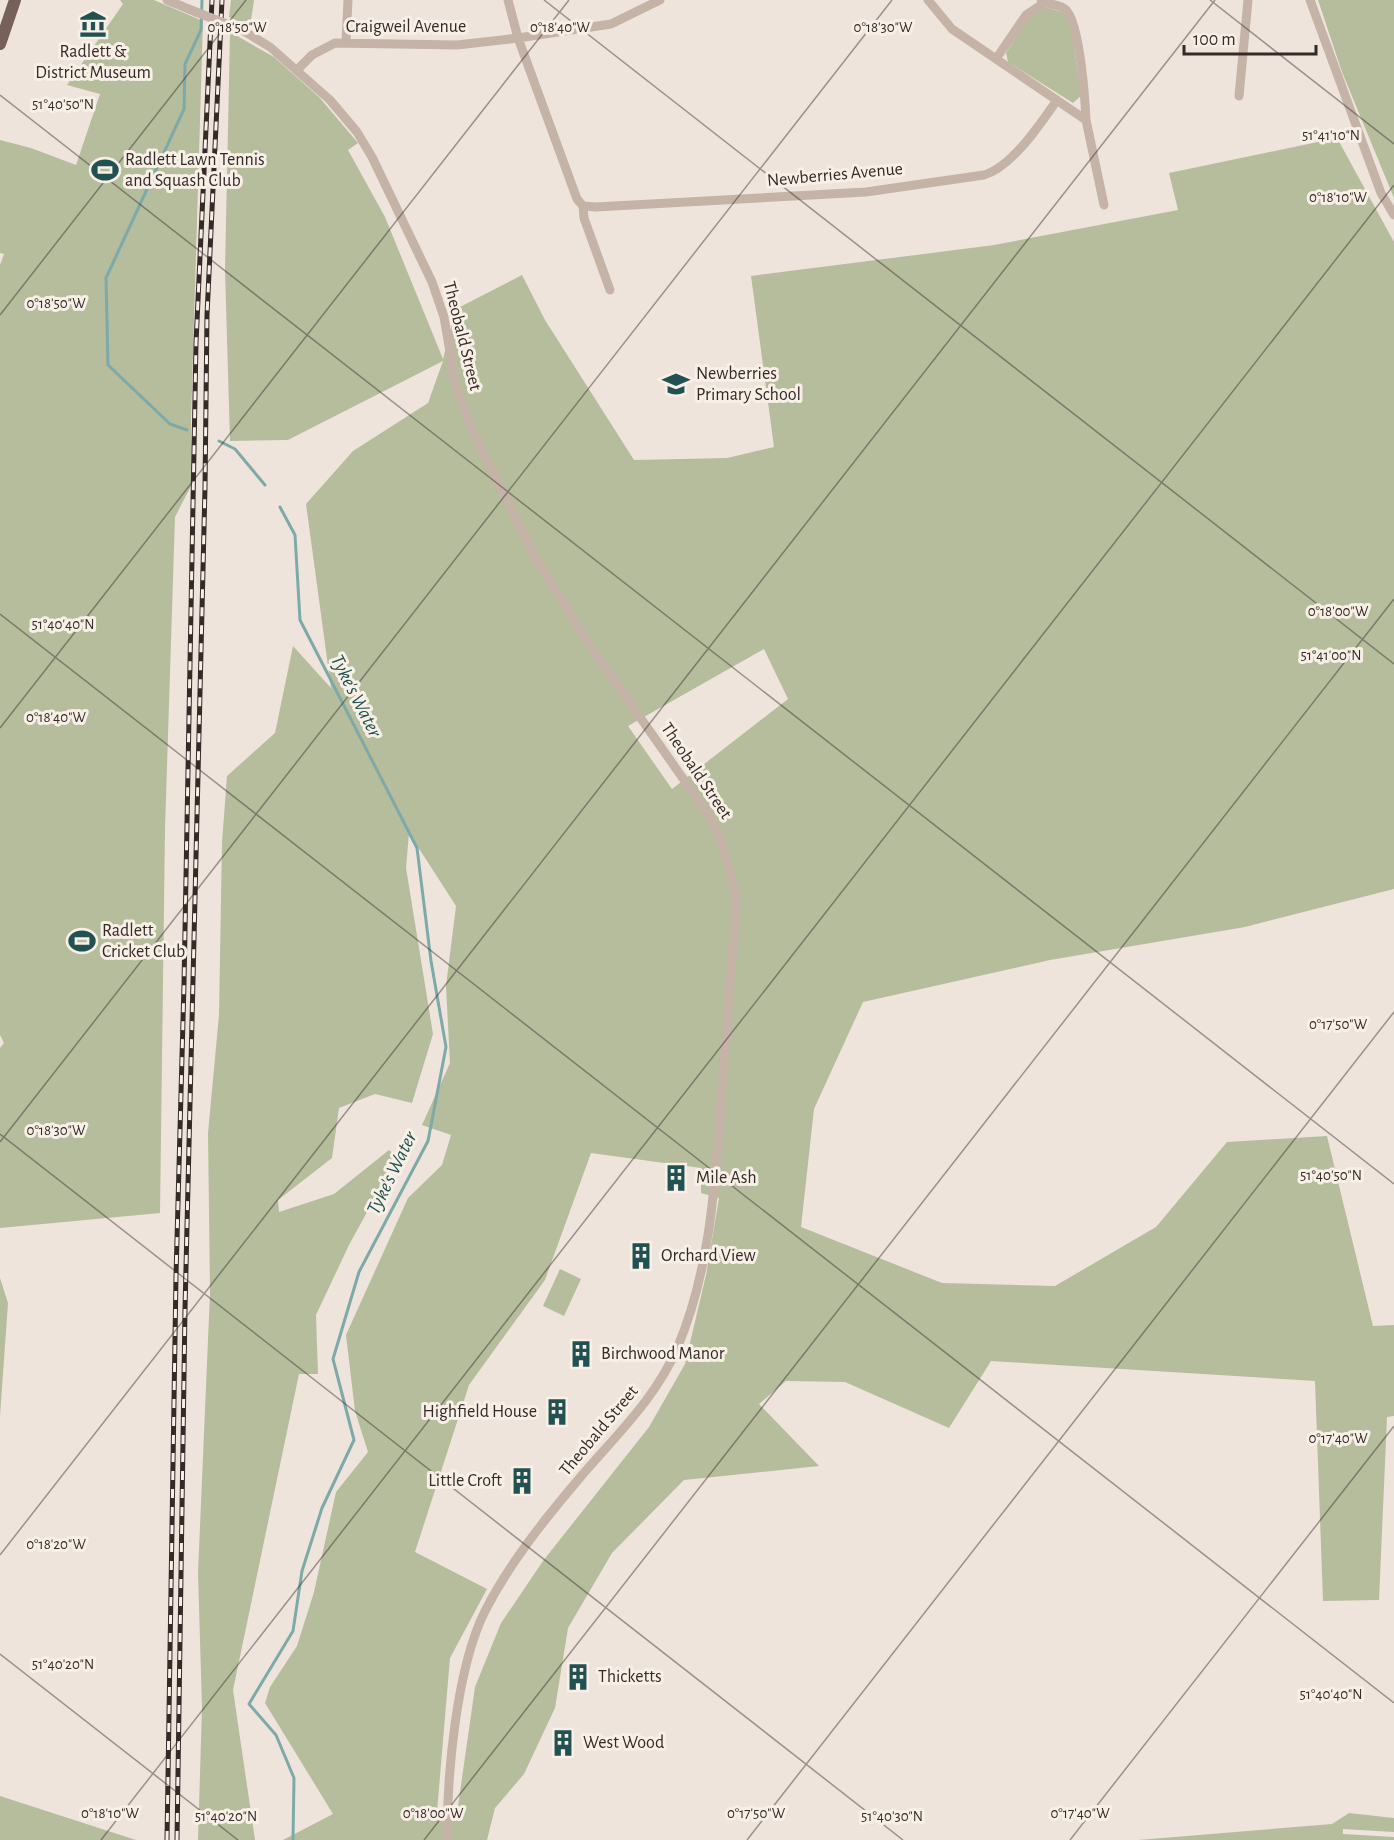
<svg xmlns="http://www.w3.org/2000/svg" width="1394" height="1840" font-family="'Alegreya Sans',sans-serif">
  <rect width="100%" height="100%" fill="#efe4db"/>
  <!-- green -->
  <path fill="#b5bd9d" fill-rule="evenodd" d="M 120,0 L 154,0 L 203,21 L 191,421 L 192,484 L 175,517 L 165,829 L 160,1213 L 0,1228 L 0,1048 L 4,1043 L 0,1035 L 0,265 L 4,254 L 0,253 L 0,140 L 31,148 L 76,165 L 100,94 L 67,85 L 123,4 Z
    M 231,0 L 254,0 L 250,27 L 229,17 Z
    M 1318,0 L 1394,0 L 1394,198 L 1342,72 Z
    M 1044,7 L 1063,12 L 1071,23 L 1081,96 L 1073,103 L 1008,62 L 1006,53 L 1029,16 Z
    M 230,32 L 274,57 L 319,97 L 358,143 L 348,150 L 385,217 L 443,359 L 456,309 L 522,275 L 545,320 L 634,460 L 727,458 L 774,447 L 751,276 L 994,245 L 1178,210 L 1169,173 L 1337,138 L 1394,242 L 1394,889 L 1245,927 L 1050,960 L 863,1002 L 814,1109 L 801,1227 L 942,1283 L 1055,1286 L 1156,1227 L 1227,1142 L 1327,1136 L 1373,1326 L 1394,1325 L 1394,1416 L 1387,1417 L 1379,1600 L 1323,1601 L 1315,1381 L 991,1361 L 949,1428 L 845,1382 L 786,1381 L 759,1404 L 819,1466 L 684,1480 L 612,1553 L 568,1628 L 555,1708 L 524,1774 L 495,1808 L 487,1840 L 283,1840 L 333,1814 L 265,1703 L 270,1687 L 297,1646 L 314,1592 L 336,1492 L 368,1452 L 355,1411 L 346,1335 L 408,1198 L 442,1165 L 451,1135 L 422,1125 L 450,1063 L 446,986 L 456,906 L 409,833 L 406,868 L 433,1034 L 412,1103 L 375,1094 L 339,1108 L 332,1158 L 278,1200 L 279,1212 L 334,1194 L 389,1150 L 397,1157 L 349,1245 L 316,1315 L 318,1374 L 299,1374 L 233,1690 L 255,1840 L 198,1840 L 202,1707 L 198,1573 L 210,1293 L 208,1133 L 219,1015 L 222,842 L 227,776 L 275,733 L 293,646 L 331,688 L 306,504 L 353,451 L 428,403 L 443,361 L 288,440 L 230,441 L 225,270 ZM 764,649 L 788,699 L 672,789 L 628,726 ZM 591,1153 L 701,1168 L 701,1193 L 719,1198 L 706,1275 L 685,1364 L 649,1427 L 543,1561 L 501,1623 L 475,1687 L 457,1813 L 437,1812 L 450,1658 L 487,1589 L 415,1552 L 469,1385 L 545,1280 Z
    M 560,1269 L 581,1279 L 564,1316 L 543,1306 Z
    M 0,1278 L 8,1303 L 0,1416 Z
    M 0,1796 L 136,1840 L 0,1840 Z
    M 1349,1813 L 1394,1818 L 1394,1832 L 1343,1829 L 1343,1834 L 1394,1837 L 1394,1840 L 1138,1840 L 1332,1824 Z"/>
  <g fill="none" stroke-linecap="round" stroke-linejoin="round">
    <!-- stream -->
    <path stroke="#7daaa8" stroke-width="3" d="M 187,430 L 170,424 L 108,365 L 106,278 L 184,109 L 185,64 L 201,30 L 202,0
      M 219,441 L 235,449 L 265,485
      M 280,507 L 295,535 L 300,620 L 417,848 L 431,961 L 446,1047 L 428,1141 L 359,1272 L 333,1359 L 354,1440 L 322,1508 L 302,1571 L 293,1631 L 249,1704 L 276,1735 L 294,1778 L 293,1840"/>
    <!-- minor -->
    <path stroke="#c6b3a8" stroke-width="9" d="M 167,0 L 196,12
      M 508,0 L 518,38 L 577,199 L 583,206 L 584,218 L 610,290
      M 928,0 L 952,29 L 1086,120 L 1104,205
      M 1041,0 C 1048,6 1059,3 1066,10 C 1080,24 1085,99 1086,120
      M 1310,0 L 1381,193 L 1394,215
      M 242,30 L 270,47 L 330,100 L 357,132 L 372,157 L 432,282 L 444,317 L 456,387 L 471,428 L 534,555 L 588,643 L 710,817 C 725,846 732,874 736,906 C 731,972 726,1037 721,1103 C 715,1185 710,1270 678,1346 C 656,1399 614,1437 578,1480 C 544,1520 509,1564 485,1611 C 456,1669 447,1776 447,1840
      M 346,42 L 348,0
      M 996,59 L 1026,15 L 1044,3
      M 298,69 L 312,55 L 335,43 L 457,45 L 518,38 L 611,24 L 660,0
      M 1239,96 L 1248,0
      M 583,206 L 596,207 L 866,192 L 984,175 C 1012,167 1041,123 1057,100"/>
    <!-- major -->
    <path stroke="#75615a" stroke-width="12" d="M 0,44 L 15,0"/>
    <defs>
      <path id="rail" d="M 167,1840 L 176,1276 L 184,984 L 196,343 L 212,0
        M 177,1840 L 185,1309 L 205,487 L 207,315 L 222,0"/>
    </defs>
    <!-- rail casing -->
    <use href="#rail" stroke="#342b28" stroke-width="5"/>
    <!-- rail -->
    <use href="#rail" stroke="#f8efe7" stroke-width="3" stroke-dasharray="9" stroke-linecap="butt"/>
    <!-- minor-bridge -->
    <path stroke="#c6b3a8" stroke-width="9" d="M 196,12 L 242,30"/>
  </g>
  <!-- ticks -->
  <path fill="none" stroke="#342b28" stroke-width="1.5" stroke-opacity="0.45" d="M 544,0 L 1394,664M 1210,0 L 1394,144M 0,95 L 1394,1184M 0,315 L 246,0M 0,614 L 1394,1703M 0,728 L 569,0M 0,1134 L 903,1840M 0,1142 L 892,0M 0,1555 L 1215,0M 0,1654 L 238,1840M 101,1840 L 1394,185M 424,1840 L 1394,599M 747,1840 L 1394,1012M 1070,1840 L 1394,1426"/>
  <!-- icons -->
  <defs>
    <symbol id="museum-bare" viewBox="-9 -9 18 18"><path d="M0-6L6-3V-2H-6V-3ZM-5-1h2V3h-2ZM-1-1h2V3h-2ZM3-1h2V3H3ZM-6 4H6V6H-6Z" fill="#215251" stroke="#f8efe7" stroke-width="2.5" paint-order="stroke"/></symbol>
    <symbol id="stadium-bare" viewBox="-9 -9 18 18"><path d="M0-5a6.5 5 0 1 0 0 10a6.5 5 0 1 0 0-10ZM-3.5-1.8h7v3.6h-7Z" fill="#215251" stroke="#f8efe7" stroke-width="2.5" paint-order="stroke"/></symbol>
    <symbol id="school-bare" viewBox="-9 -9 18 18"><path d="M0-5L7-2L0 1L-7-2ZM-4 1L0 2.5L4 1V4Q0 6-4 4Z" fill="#215251" stroke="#f8efe7" stroke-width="2.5" paint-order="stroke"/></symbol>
    <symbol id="building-bare" viewBox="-9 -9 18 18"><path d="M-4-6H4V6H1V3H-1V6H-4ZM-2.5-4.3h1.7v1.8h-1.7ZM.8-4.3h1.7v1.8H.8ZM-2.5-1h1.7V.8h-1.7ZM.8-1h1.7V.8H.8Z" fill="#215251" stroke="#f8efe7" stroke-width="2.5" paint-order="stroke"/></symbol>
  </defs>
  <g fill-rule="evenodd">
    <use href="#museum-bare" x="74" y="5" width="38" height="38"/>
    <use href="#stadium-bare" x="86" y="151" width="38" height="38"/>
    <use href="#school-bare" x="657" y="365" width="38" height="38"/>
    <use href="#stadium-bare" x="63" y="922" width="38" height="38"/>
    <use href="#building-bare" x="657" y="1159" width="38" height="38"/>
    <use href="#building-bare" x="622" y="1237" width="38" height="38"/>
    <use href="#building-bare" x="562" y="1335" width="38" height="38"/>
    <use href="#building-bare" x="538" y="1393" width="38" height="38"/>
    <use href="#building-bare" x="503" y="1462" width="38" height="38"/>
    <use href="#building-bare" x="559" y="1658" width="38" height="38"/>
    <use href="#building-bare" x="544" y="1724" width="38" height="38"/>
  </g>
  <g text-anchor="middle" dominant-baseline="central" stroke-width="6" stroke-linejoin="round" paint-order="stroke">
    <!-- street labels -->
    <g font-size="18" fill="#342b28" stroke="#f8efe7">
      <text x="406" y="27">Craigweil Avenue</text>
      <text transform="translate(835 175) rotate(-5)">Newberries Avenue</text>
      <text transform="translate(462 336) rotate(76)">Theobald Street</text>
      <text transform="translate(696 771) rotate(56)">Theobald Street</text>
      <text transform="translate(599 1431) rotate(-50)">Theobald Street</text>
    </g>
    <!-- poi labels -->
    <g font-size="18" fill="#342b28" stroke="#f8efe7" text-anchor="start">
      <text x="93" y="52" text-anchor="middle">Radlett &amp;<tspan x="93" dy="21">District Museum</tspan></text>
      <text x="125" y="160">Radlett Lawn Tennis<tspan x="125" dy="21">and Squash Club</tspan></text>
      <text x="696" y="374">Newberries<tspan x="696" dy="21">Primary School</tspan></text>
      <text x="102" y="931">Radlett<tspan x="102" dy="21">Cricket Club</tspan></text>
      <text x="696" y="1178">Mile Ash</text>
      <text x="661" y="1256">Orchard View</text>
      <text x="601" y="1354">Birchwood Manor</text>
      <text x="537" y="1412" text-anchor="end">Highfield House</text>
      <text x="502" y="1481" text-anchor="end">Little Croft</text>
      <text x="598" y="1677">Thicketts</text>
      <text x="583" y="1743">West Wood</text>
    </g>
    <!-- water labels -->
    <g font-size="20" font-style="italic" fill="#215251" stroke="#f8efe7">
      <text transform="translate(356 696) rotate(63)">Tyke's Water</text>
      <text transform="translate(392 1173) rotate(-64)">Tyke's Water</text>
    </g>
  </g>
  <g font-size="15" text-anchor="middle" fill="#342b28" stroke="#f8efe7" stroke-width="6" stroke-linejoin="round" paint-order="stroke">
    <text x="237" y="32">0°18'50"W</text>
    <text x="560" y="32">0°18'40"W</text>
    <text x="883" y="32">0°18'30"W</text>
    <text x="63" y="109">51°40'50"N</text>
    <text x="1331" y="140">51°41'10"N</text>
    <text x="1338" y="202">0°18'10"W</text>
    <text x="56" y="308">0°18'50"W</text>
    <text x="1338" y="616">0°18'00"W</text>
    <text x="63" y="629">51°40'40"N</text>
    <text x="1331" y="660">51°41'00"N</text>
    <text x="56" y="722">0°18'40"W</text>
    <text x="1338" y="1029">0°17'50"W</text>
    <text x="56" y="1135">0°18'30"W</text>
    <text x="1331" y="1180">51°40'50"N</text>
    <text x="1338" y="1443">0°17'40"W</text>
    <text x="56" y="1549">0°18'20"W</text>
    <text x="63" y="1669">51°40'20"N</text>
    <text x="1331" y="1699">51°40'40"N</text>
    <text x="110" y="1818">0°18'10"W</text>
    <text x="433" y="1818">0°18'00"W</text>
    <text x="756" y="1818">0°17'50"W</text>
    <text x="1080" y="1818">0°17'40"W</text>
    <text x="226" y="1821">51°40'20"N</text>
    <text x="892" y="1821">51°40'30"N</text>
  </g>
  <!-- scale -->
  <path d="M1184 45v9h132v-9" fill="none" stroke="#342b28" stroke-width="3"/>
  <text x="1193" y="45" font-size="18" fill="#342b28" stroke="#f8efe7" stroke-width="4.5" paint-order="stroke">100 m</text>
</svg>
